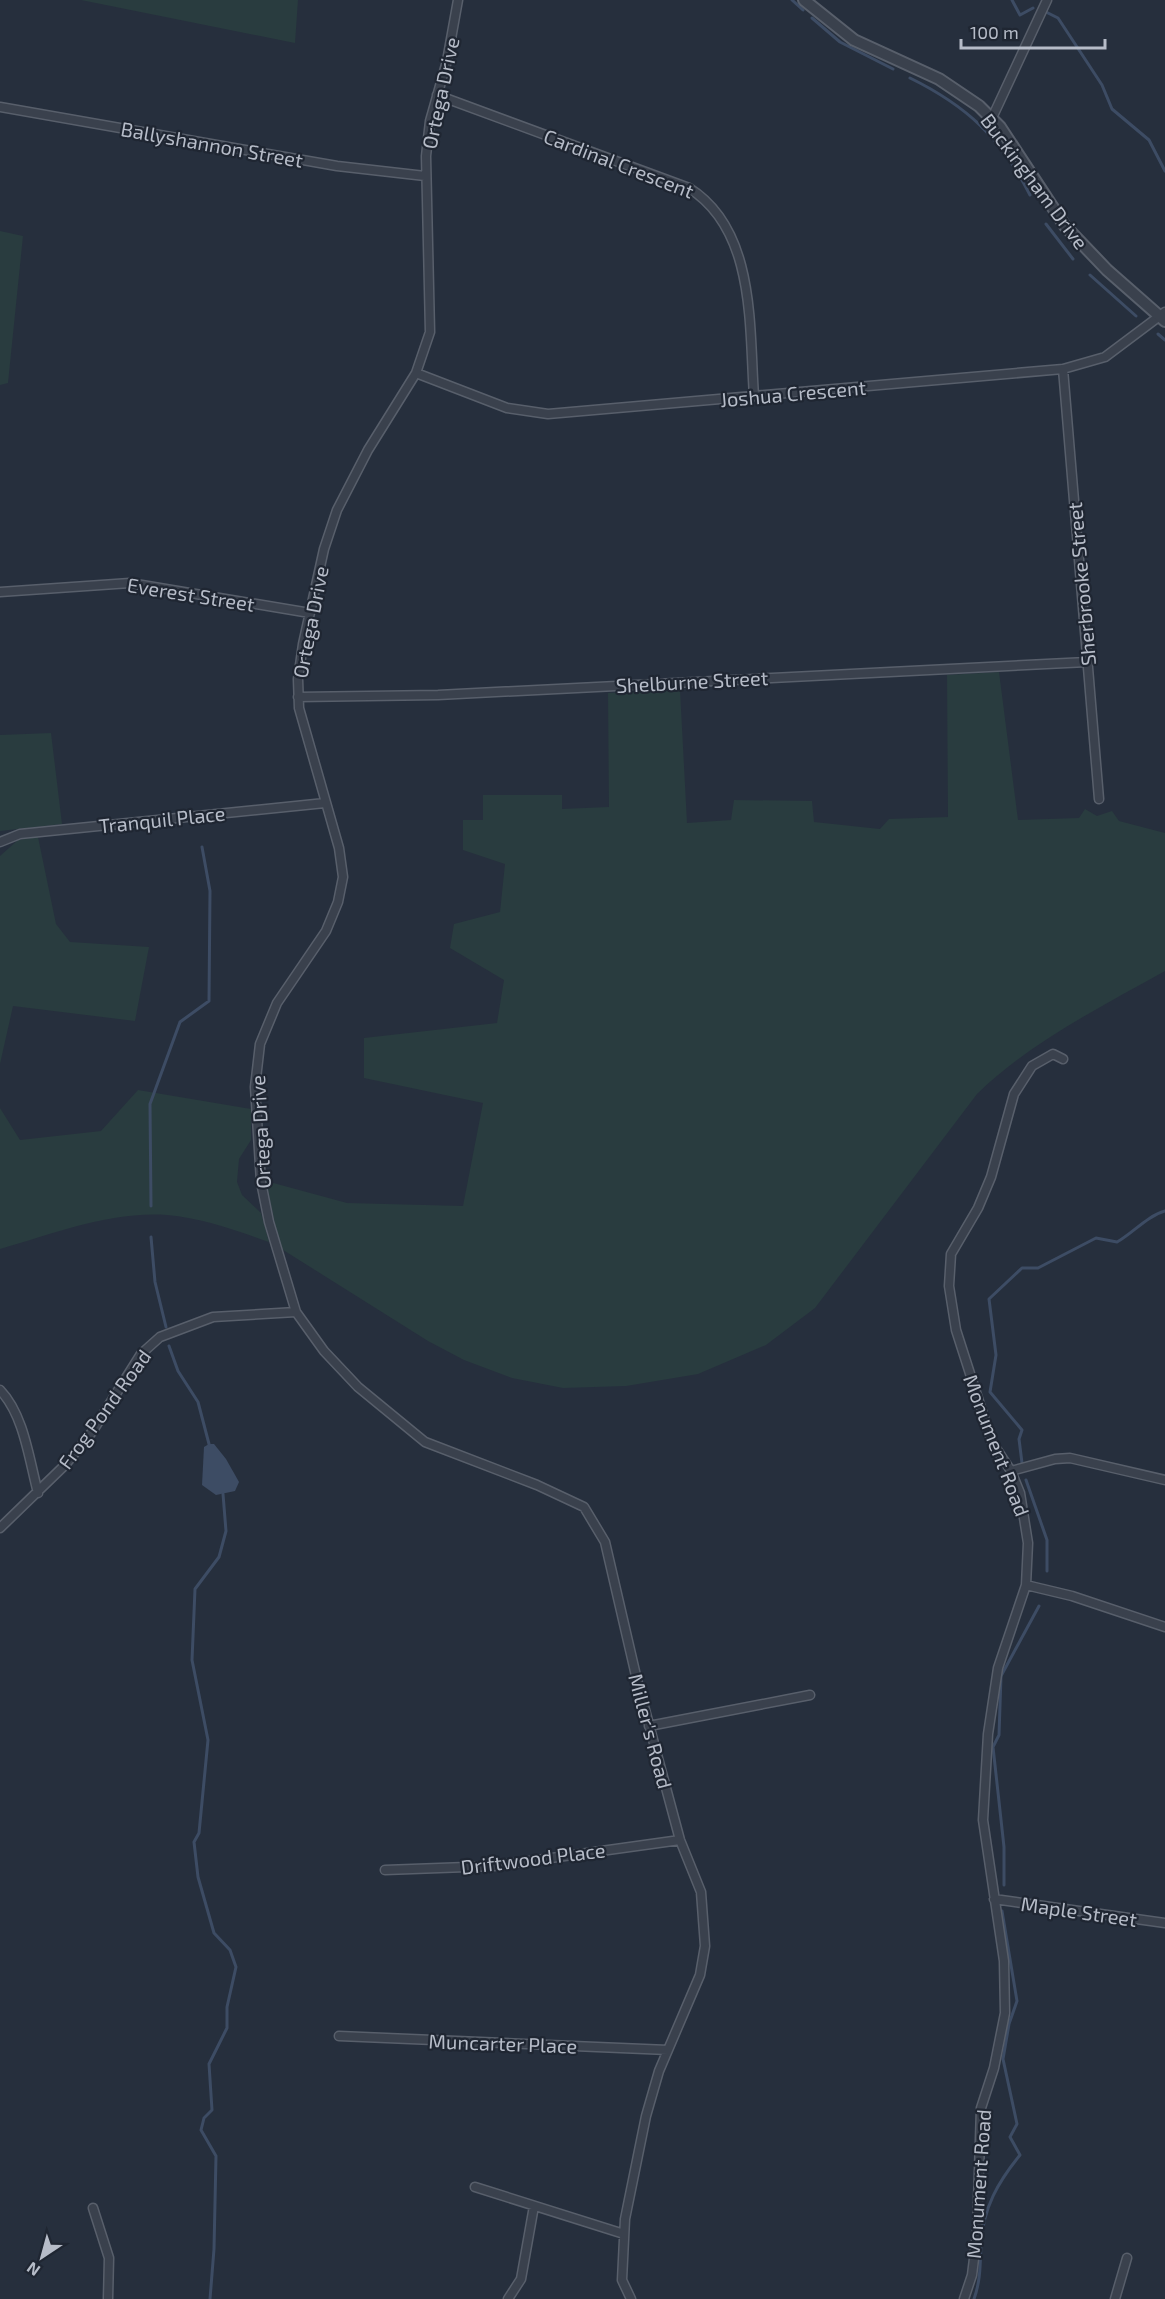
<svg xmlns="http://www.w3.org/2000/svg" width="1165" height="2299" font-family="'Exo 2',sans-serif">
  <rect width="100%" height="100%" fill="#262f3d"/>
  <!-- green -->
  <path fill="#293c3f" d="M 81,0 L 298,0 L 295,43 Z
    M 0,231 L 23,236 L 8,383 L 0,385 Z
    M 999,672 L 1018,820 L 1079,818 L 1085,809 L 1097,816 L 1112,811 L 1119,821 L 1165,833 L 1165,971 C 1101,1007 1030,1042 977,1094 L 815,1308 L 766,1345 L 698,1374 L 626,1386 L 563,1388 L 512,1378 L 464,1360 L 428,1341 L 280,1248 L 266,1181 L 347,1203 L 463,1206 L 483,1103 L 364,1078 L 364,1038 L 497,1023 L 504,980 L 450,948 L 454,924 L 500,912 L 505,864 L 463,850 L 463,820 L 483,820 L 483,795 L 562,795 L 562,809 L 609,807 L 608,693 L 680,690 L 687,823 L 731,820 L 734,800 L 812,801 L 814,822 L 880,829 L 889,819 L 948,817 L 947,675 Z
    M 51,733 L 62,824 L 0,831 L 0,735 Z
    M 38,837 L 56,924 L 70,942 L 149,947 L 135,1021 L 13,1006 L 0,1064 L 0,856 L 18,840 Z
    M 138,1090 L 251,1109 L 251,1140 L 239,1159 L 237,1182 L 242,1195 L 261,1213 L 269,1242 C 235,1230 202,1218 167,1215 C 110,1211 53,1234 0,1249 L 0,1108 L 20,1140 L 101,1131 Z"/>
  <!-- water -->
  <path fill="#3d4c64" d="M 209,1444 L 214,1444 L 226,1459 L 239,1482 L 235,1491 L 216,1495 L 202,1485 L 204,1447 Z"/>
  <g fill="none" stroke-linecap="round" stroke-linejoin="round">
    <!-- stream -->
    <path stroke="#3d4c64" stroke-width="3" d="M 792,0 L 803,10
      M 1012,0 L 1020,15 L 1033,8
      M 1046,12 L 1058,18 L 1102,85 L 1112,109 L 1149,140 L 1165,171
      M 812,18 L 840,42 L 893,69
      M 910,78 C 967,106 1001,138 1030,195
      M 1046,224 L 1073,259
      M 1090,275 L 1136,316
      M 1158,334 L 1165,340
      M 151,1206 L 150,1104 L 180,1022 L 209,1001 L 210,891 L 202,847
      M 151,1237 L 155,1282 L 166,1327
      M 169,1346 L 178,1371 L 198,1402 L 209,1444
      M 1022,1463 L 1019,1439 L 1022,1430 L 990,1392 L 996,1355 L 989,1299 L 1022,1268 L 1038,1268 L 1096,1238 L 1117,1242 C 1133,1233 1147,1216 1165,1211
      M 1026,1480 L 1047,1540 L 1047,1571
      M 1004,1885 L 1004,1847 L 993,1747 L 999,1735 L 1001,1676 L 1039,1606
      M 210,2299 L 214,2249 L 216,2156 L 201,2130 L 204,2118 L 212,2110 L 209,2064 L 227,2028 L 227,2007 L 236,1967 L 230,1950 L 214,1933 L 198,1877 L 194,1842 L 199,1833 L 208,1740 L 192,1660 L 195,1589 L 219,1557 L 226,1531 L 223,1494
      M 974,2299 C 981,2279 980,2264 981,2244 C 983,2208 998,2182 1020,2155 L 1010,2137 L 1017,2124 L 1003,2059 L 1009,2024 L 1017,2001 L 1002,1911"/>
    <defs>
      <path id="minor" d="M 458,0 L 447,61 L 430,121 L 426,156 L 430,332 L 416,373 L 368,450 L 337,510 L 324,549 L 303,644 L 298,679 L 299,708 L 339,848 L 343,877 L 338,902 L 326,931 L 277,1003 L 260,1044 L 255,1087 L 261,1182 L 269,1222 L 296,1312 L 324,1351 L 358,1387 L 425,1442 L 537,1485 L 584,1507 L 605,1542 L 637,1680 L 680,1840 L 701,1892 L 705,1946 L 700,1975 L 659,2071 L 646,2116 L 625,2219 L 622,2280 L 631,2299
        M 437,95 L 689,188 C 756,230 749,327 754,396
        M 0,107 L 337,166 L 425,176
        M 992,118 L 1047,0
        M 1063,369 L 1099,799
        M 416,373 L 507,408 L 548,414 L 1063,369 L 1105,357 L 1165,312
        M 0,592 L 130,583 L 310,613
        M 298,697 L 438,695 L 1087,662
        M 0,842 L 20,834 L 325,803
        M 0,1390 C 24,1415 29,1459 38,1493
        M 1011,1471 L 1055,1459 L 1070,1458 L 1165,1480
        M 0,1528 L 65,1465 L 92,1432 L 141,1354 L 160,1337 L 213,1317 L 296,1312
        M 1026,1585 L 1072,1596 L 1165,1627
        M 649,1726 L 810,1695
        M 385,1870 L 494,1866 L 680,1840
        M 994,1899 L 1165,1923
        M 339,2036 L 668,2050
        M 475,2187 L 624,2234
        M 93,2208 L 109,2258 L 108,2299
        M 508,2299 L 521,2279 L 534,2206
        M 964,2299 L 972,2275 L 977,2234 L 981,2108 L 994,2068 L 1005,2013 L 1004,1961 L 983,1820 L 988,1734 L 998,1668 L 1026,1585 L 1028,1543 L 1020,1493 L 1011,1471 L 992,1442 L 956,1330 L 949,1286 L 951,1254 L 978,1208 L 991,1177 L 1014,1094 L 1032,1066 L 1053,1054 L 1063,1059
        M 1115,2299 L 1127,2258"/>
      <path id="tertiary" d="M 804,0 L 854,40 L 939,79 L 979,106 L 1000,127 L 1065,226 L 1107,270 L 1165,321"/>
    </defs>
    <!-- minor casing -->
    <use href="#minor" stroke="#585f6b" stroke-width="11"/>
    <!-- tertiary casing -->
    <use href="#tertiary" stroke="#585f6b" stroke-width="14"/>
    <!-- minor -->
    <use href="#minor" stroke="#3a414d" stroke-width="8"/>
    <!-- tertiary -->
    <use href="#tertiary" stroke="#3a414d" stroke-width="10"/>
  </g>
  <g text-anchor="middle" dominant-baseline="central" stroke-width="4.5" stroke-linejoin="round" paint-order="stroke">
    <!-- street labels -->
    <g font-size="20" fill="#b6bcc8" stroke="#1f2632">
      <text transform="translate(440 93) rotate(-78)">Ortega Drive</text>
      <text transform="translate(212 144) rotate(10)">Ballyshannon Street</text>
      <text transform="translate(619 163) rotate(21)">Cardinal Crescent</text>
      <text transform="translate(1035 181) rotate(53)">Buckingham Drive</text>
      <text transform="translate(793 393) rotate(-5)">Joshua Crescent</text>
      <text transform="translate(1081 584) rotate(-95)">Sherbrooke Street</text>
      <text transform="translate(191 594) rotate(9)">Everest Street</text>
      <text transform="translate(310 622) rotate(-79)">Ortega Drive</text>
      <text transform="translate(692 681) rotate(-3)">Shelburne Street</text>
      <text transform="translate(162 819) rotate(-6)">Tranquil Place</text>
      <text transform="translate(260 1132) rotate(-93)">Ortega Drive</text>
      <text transform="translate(104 1409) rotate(-54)">Frog Pond Road</text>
      <text transform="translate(997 1445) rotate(69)">Monument Road</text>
      <text transform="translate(651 1731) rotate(75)">Miller's Road</text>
      <text transform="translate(533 1858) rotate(-7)">Driftwood Place</text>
      <text transform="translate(1079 1911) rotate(8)">Maple Street</text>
      <text transform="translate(503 2043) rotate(2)">Muncarter Place</text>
      <text transform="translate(978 2184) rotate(-86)">Monument Road</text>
    </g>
  </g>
  <!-- north arrow -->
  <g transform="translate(42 2257) rotate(216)" stroke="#1f2632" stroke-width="4.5" paint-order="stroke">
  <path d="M0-4.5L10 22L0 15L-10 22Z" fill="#b6bcc8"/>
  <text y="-9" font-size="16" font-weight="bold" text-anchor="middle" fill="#b6bcc8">N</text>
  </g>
  <!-- scale -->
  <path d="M961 39v9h144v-9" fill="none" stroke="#b6bcc8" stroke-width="3"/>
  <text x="970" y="39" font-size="18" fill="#b6bcc8" stroke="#1f2632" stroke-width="4.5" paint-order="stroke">100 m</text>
</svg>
